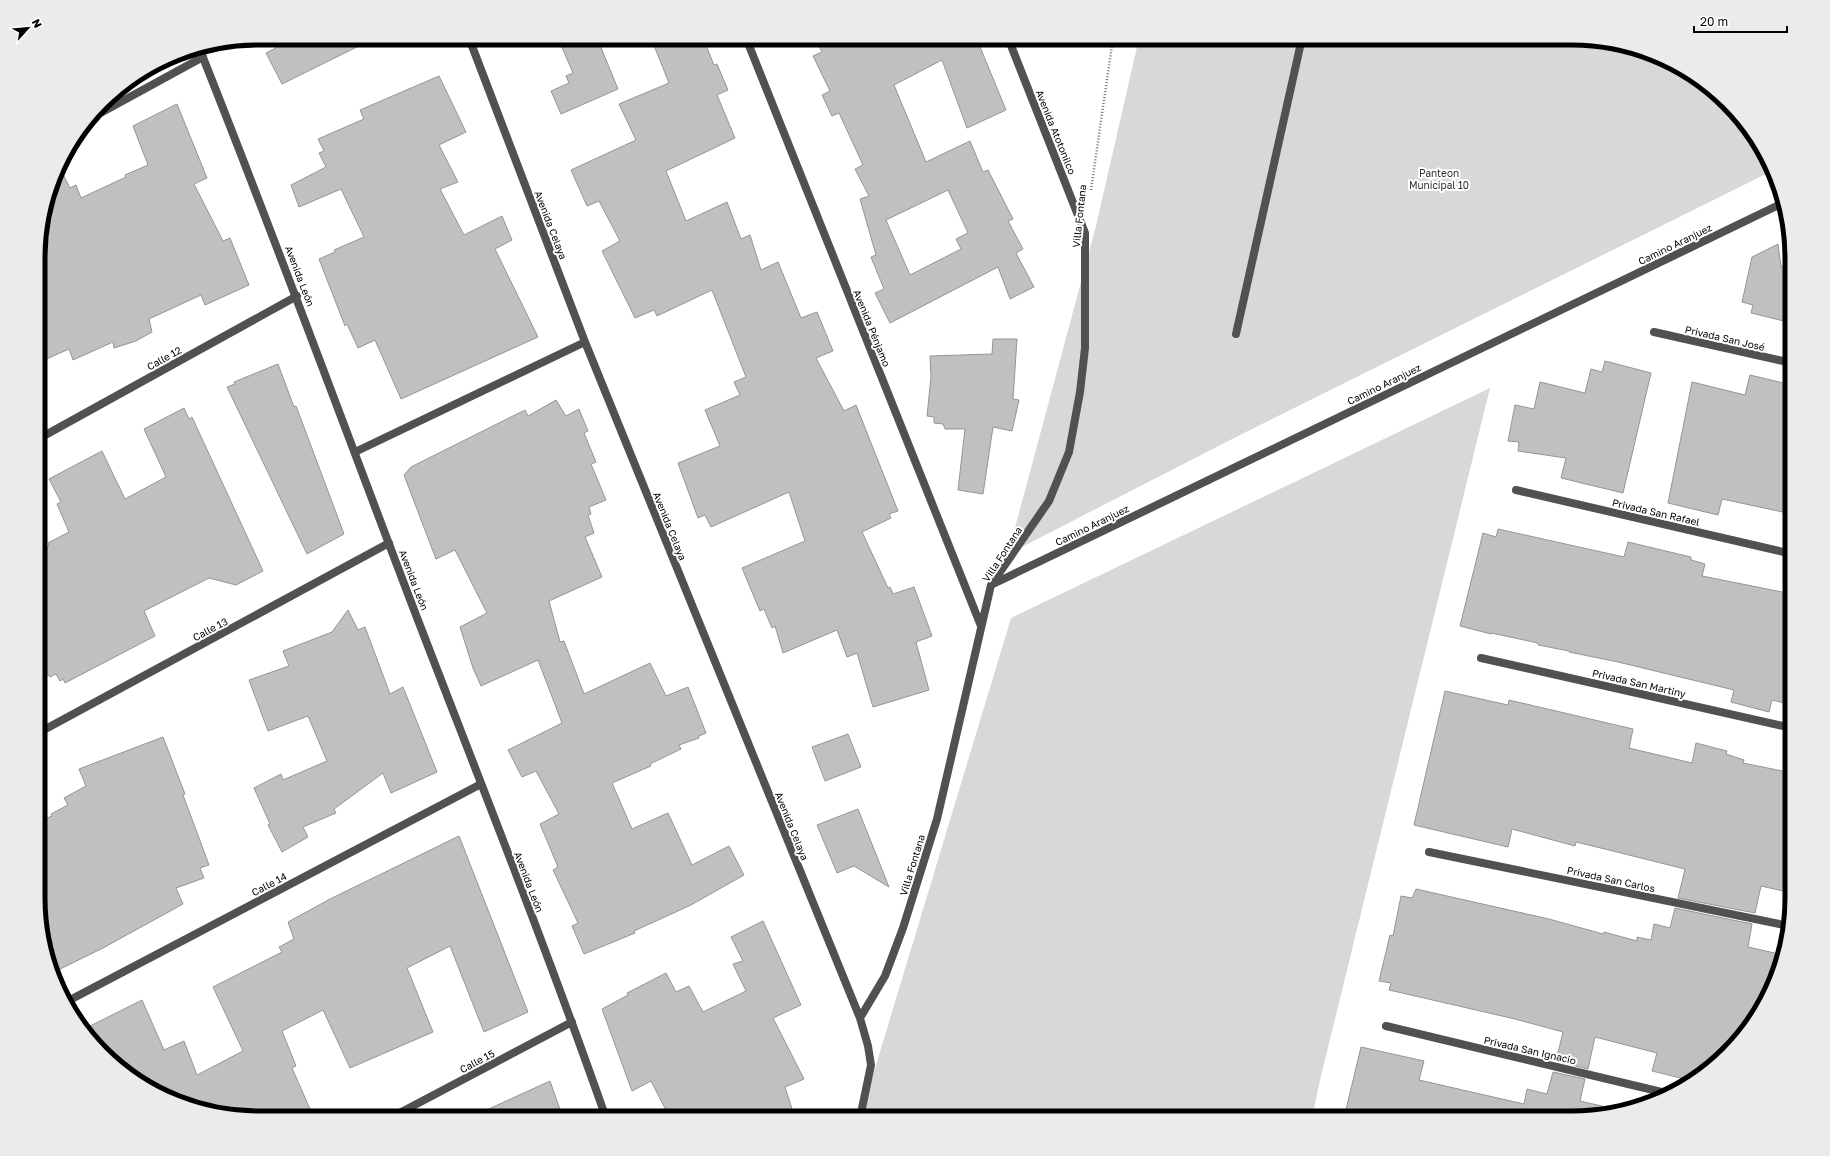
<svg xmlns="http://www.w3.org/2000/svg" width="1830" height="1156" font-family="'Golos Text',sans-serif">
  <rect width="100%" height="100%" fill="#fff"/>
  <!-- green -->
  <path fill="#d8d8d8" d="M 1139,38 L 1572,38 L 1629,46 L 1694,75 L 1737,113 L 1763,148 L 1772,171 L 1240,435 L 1008,554 L 1096,226 Z
    M 1490,388 L 1320,1080 L 1312,1118 L 860,1118 L 1011,618 Z"/>
  <!-- building -->
  <path fill="#c0c0c0" stroke="#959595" fill-rule="evenodd" d="M 295,38 L 375,38 L 282,84 L 266,53 Z
    M 558,38 L 597,38 L 618,89 L 561,114 L 551,91 L 569,83 L 566,76 L 573,73 Z
    M 651,38 L 703,38 L 714,65 L 717,64 L 728,90 L 717,95 L 735,138 L 666,171 L 686,221 L 727,202 L 741,239 L 750,235 L 761,270 L 778,262 L 801,318 L 817,312 L 833,351 L 816,358 L 844,411 L 856,405 L 898,511 L 889,514 L 891,518 L 862,532 L 888,588 L 890,587 L 893,594 L 914,587 L 932,636 L 916,642 L 929,690 L 873,707 L 857,653 L 847,657 L 837,630 L 783,653 L 775,626 L 772,628 L 764,609 L 760,611 L 742,568 L 805,541 L 789,492 L 711,527 L 705,515 L 698,518 L 678,463 L 720,446 L 705,410 L 740,395 L 734,382 L 746,377 L 712,290 L 657,316 L 654,310 L 635,318 L 602,251 L 620,241 L 599,201 L 587,206 L 571,170 L 636,140 L 619,104 L 669,83 Z
    M 815,38 L 986,38 L 978,42 L 1006,110 L 967,128 L 942,60 L 894,85 L 926,162 L 970,141 L 983,172 L 988,170 L 1013,219 L 1008,221 L 1023,249 L 1016,253 L 1034,287 L 1010,299 L 998,267 L 890,323 L 875,293 L 884,289 L 871,257 L 876,255 L 860,199 L 869,196 L 855,169 L 863,165 L 839,113 L 832,116 L 822,95 L 830,91 L 813,56 L 822,52 ZM 948,190 L 968,233 L 956,239 L 961,249 L 910,275 L 886,220 Z
    M 439,76 L 466,132 L 439,145 L 458,182 L 440,189 L 464,235 L 502,216 L 512,240 L 495,249 L 538,337 L 401,399 L 375,340 L 358,348 L 347,324 L 345,326 L 319,259 L 335,252 L 334,250 L 364,237 L 341,189 L 299,207 L 291,185 L 326,167 L 319,153 L 324,151 L 318,139 L 364,119 L 360,110 Z
    M 177,104 L 207,178 L 194,184 L 223,241 L 230,238 L 249,285 L 205,305 L 201,295 L 149,319 L 152,332 L 136,341 L 114,348 L 113,342 L 73,360 L 69,349 L 40,362 L 40,230 L 59,166 L 70,188 L 76,185 L 81,198 L 126,177 L 125,175 L 148,165 L 133,126 Z
    M 1778,244 L 1781,266 L 1792,269 L 1792,323 L 1751,313 L 1753,305 L 1742,302 L 1752,257 Z
    M 993,339 L 1017,339 L 1013,399 L 1019,400 L 1012,431 L 993,427 L 983,494 L 958,490 L 965,429 L 945,429 L 943,424 L 934,423 L 934,417 L 927,416 L 931,377 L 930,356 L 992,354 Z
    M 1605,361 L 1651,373 L 1623,493 L 1561,478 L 1566,458 L 1518,451 L 1519,442 L 1508,441 L 1515,405 L 1534,409 L 1540,382 L 1585,393 L 1591,369 L 1602,372 Z
    M 278,364 L 294,407 L 296,406 L 344,534 L 307,554 L 227,387 L 235,384 L 234,382 Z
    M 1750,375 L 1792,385 L 1792,514 L 1722,499 L 1718,515 L 1668,503 L 1692,382 L 1745,395 Z
    M 556,400 L 566,416 L 579,409 L 588,431 L 584,433 L 596,462 L 591,464 L 606,500 L 589,507 L 591,514 L 588,515 L 594,533 L 585,537 L 602,577 L 549,601 L 560,642 L 564,641 L 584,694 L 650,663 L 666,696 L 688,687 L 706,733 L 699,736 L 699,738 L 679,745 L 681,749 L 650,764 L 651,766 L 612,783 L 632,829 L 668,813 L 692,865 L 729,846 L 744,875 L 691,905 L 634,931 L 635,933 L 584,954 L 572,926 L 578,923 L 553,870 L 558,867 L 540,824 L 559,814 L 536,771 L 522,777 L 508,750 L 562,723 L 538,660 L 481,686 L 473,668 L 460,627 L 487,613 L 455,550 L 436,559 L 404,475 L 411,467 L 525,410 L 528,416 Z
    M 184,408 L 189,419 L 192,417 L 263,571 L 236,585 L 209,578 L 144,611 L 155,636 L 65,683 L 63,679 L 60,681 L 56,674 L 50,677 L 48,674 L 40,678 L 40,550 L 49,546 L 48,543 L 69,532 L 57,504 L 61,502 L 49,479 L 102,451 L 125,499 L 166,477 L 144,429 Z
    M 1498,529 L 1624,557 L 1628,542 L 1691,557 L 1691,560 L 1705,564 L 1702,576 L 1792,594 L 1792,705 L 1772,700 L 1769,712 L 1731,702 L 1734,690 L 1618,662 L 1569,652 L 1569,651 L 1538,645 L 1538,643 L 1491,633 L 1491,634 L 1460,626 L 1483,533 L 1496,537 Z
    M 348,610 L 358,630 L 365,627 L 390,694 L 403,687 L 437,772 L 391,793 L 383,773 L 334,809 L 336,813 L 303,827 L 308,837 L 282,852 L 268,825 L 270,824 L 254,788 L 281,774 L 283,780 L 327,761 L 308,716 L 268,731 L 249,680 L 289,666 L 283,651 L 332,632 Z
    M 1445,691 L 1508,705 L 1509,700 L 1633,729 L 1629,748 L 1692,763 L 1696,743 L 1727,751 L 1726,754 L 1744,760 L 1743,763 L 1792,773 L 1792,893 L 1761,886 L 1755,913 L 1678,898 L 1685,869 L 1605,849 L 1576,842 L 1575,846 L 1512,829 L 1508,847 L 1414,825 Z
    M 848,734 L 861,767 L 825,781 L 812,747 Z
    M 163,737 L 185,794 L 183,795 L 209,865 L 200,868 L 204,878 L 176,888 L 183,904 L 103,948 L 52,973 L 40,926 L 40,821 L 52,816 L 51,814 L 68,805 L 64,798 L 86,786 L 79,769 Z
    M 858,809 L 889,887 L 854,866 L 837,873 L 817,825 Z
    M 459,836 L 528,1012 L 484,1032 L 450,946 L 407,968 L 433,1032 L 350,1068 L 323,1010 L 282,1031 L 296,1066 L 292,1068 L 314,1118 L 258,1118 L 188,1106 L 136,1081 L 84,1029 L 142,1000 L 164,1050 L 184,1041 L 197,1075 L 243,1051 L 213,987 L 282,952 L 279,947 L 294,939 L 288,922 L 330,899 Z
    M 1416,889 L 1549,919 L 1603,934 L 1604,932 L 1637,941 L 1637,937 L 1651,940 L 1654,924 L 1670,928 L 1675,908 L 1752,924 L 1748,947 L 1779,954 L 1774,972 L 1778,973 L 1755,1020 L 1717,1063 L 1693,1081 L 1652,1071 L 1657,1053 L 1595,1037 L 1588,1069 L 1556,1061 L 1563,1032 L 1515,1019 L 1389,990 L 1391,983 L 1379,981 L 1390,935 L 1393,936 L 1401,896 L 1412,898 Z
    M 763,921 L 801,1005 L 773,1018 L 804,1079 L 785,1087 L 793,1112 L 779,1118 L 670,1118 L 651,1081 L 632,1091 L 602,1009 L 628,995 L 627,993 L 666,973 L 676,992 L 689,986 L 703,1012 L 746,991 L 733,964 L 743,961 L 731,937 Z
    M 1361,1047 L 1424,1061 L 1419,1080 L 1524,1104 L 1527,1089 L 1547,1094 L 1553,1072 L 1585,1079 L 1580,1101 L 1606,1107 L 1606,1114 L 1586,1118 L 1344,1118 Z
    M 550,1081 L 563,1118 L 469,1118 Z"/>
  <g fill="none" stroke-linecap="round" stroke-linejoin="round">
    <!-- path -->
    <path stroke="#737373" stroke-width="2.5" stroke-dasharray="1 2" stroke-linecap="butt" d="M 1091,190 L 1113,38"/>
    <!-- service -->
    <path stroke="#515151" stroke-width="8" d="M 1236,334 L 1302,38"/>
    <!-- minor -->
    <path stroke="#515151" stroke-width="8" d="M 469,38 L 585,342 L 860,1018
      M 746,38 L 981,626
      M 95,116 L 203,57
      M 1654,332 L 1792,363
      M 40,438 L 297,296
      M 355,452 L 585,342
      M 1516,490 L 1792,554
      M 993,584 L 1785,202
      M 1481,658 L 1792,728
      M 40,732 L 389,543
      M 1429,852 L 1789,926
      M 66,1002 L 481,784
      M 1386,1026 L 1670,1094
      M 390,1118 L 572,1022
      M 860,1118 L 871,1065 L 868,1046 L 860,1018 L 885,976 L 903,928 L 937,819 L 991,585 L 1049,501 L 1069,452 L 1080,392 L 1085,348 L 1085,233 L 1008,38"/>
    <!-- tertiary -->
    <path stroke="#515151" stroke-width="8" d="M 200,50 C 273,233 341,418 411,602 C 477,774 545,944 606,1118"/>
  </g>
  <g text-anchor="middle" dominant-baseline="central" stroke-width="4" stroke-linejoin="round" paint-order="stroke">
    <!-- street labels -->
    <g font-size="10" fill="#000" stroke="#fff">
      <text transform="translate(1056 132) rotate(68)">Avenida Atotonilco</text>
      <text transform="translate(1079 216) rotate(-84)">Villa Fontana</text>
      <text transform="translate(551 225) rotate(69)">Avenida Celaya</text>
      <text transform="translate(1675 244) rotate(-26)">Camino Aranjuez</text>
      <text transform="translate(300 276) rotate(69)">Avenida León</text>
      <text transform="translate(872 328) rotate(68)">Avenida Pénjamo</text>
      <text transform="translate(1725 338) rotate(13)">Privada San José</text>
      <text transform="translate(164 358) rotate(-29)">Calle 12</text>
      <text transform="translate(1384 384) rotate(-26)">Camino Aranjuez</text>
      <text transform="translate(1656 512) rotate(13)">Privada San Rafael</text>
      <text transform="translate(1092 525) rotate(-26)">Camino Aranjuez</text>
      <text transform="translate(670 526) rotate(68)">Avenida Celaya</text>
      <text transform="translate(1002 554) rotate(-57)">Villa Fontana</text>
      <text transform="translate(414 580) rotate(69)">Avenida León</text>
      <text transform="translate(210 629) rotate(-28)">Calle 13</text>
      <text transform="translate(1639 683) rotate(13)">Privada San Martiny</text>
      <text transform="translate(792 826) rotate(68)">Avenida Celaya</text>
      <text transform="translate(912 865) rotate(-73)">Villa Fontana</text>
      <text transform="translate(1611 879) rotate(12)">Privada San Carlos</text>
      <text transform="translate(529 882) rotate(69)">Avenida León</text>
      <text transform="translate(269 884) rotate(-28)">Calle 14</text>
      <text transform="translate(1530 1050) rotate(13)">Privada San Ignacio</text>
      <text transform="translate(477 1061) rotate(-28)">Calle 15</text>
    </g>
    <!-- park labels -->
    <g font-size="10" fill="#2f2f2f" stroke="#fff">
      <text x="1439" y="173">Panteon<tspan x="1439" dy="12">Municipal 10</tspan></text>
    </g>
  </g>
  <!-- crop -->
  <path d="M0 0H1830V1156H0ZM258 45H1572A213 213 0 0 1 1785 258V898A213 213 0 0 1 1572 1111H258A213 213 0 0 1 45 898V258A213 213 0 0 1 258 45Z" fill="#ebebeb" fill-rule="evenodd"/>
  <path fill="none" stroke="#000" stroke-width="5" d="M258 45H1572A213 213 0 0 1 1785 258V898A213 213 0 0 1 1572 1111H258A213 213 0 0 1 45 898V258A213 213 0 0 1 258 45Z"/>
  <!-- north arrow -->
  <g transform="translate(28 28) rotate(63)" stroke="#ffffff" stroke-width="3" paint-order="stroke">
  <path d="M0-3L7 15L0 10L-7 15Z" fill="#000000"/>
  <text y="-6" font-size="11" font-weight="bold" text-anchor="middle" fill="#000000">N</text>
  </g>
  <!-- scale -->
  <path d="M1694 26v6h93v-6" fill="none" stroke="#000000" stroke-width="2"/>
  <text x="1700" y="26" font-size="12" fill="#000000" stroke="#ffffff" stroke-width="3" paint-order="stroke">20 m</text>
</svg>
